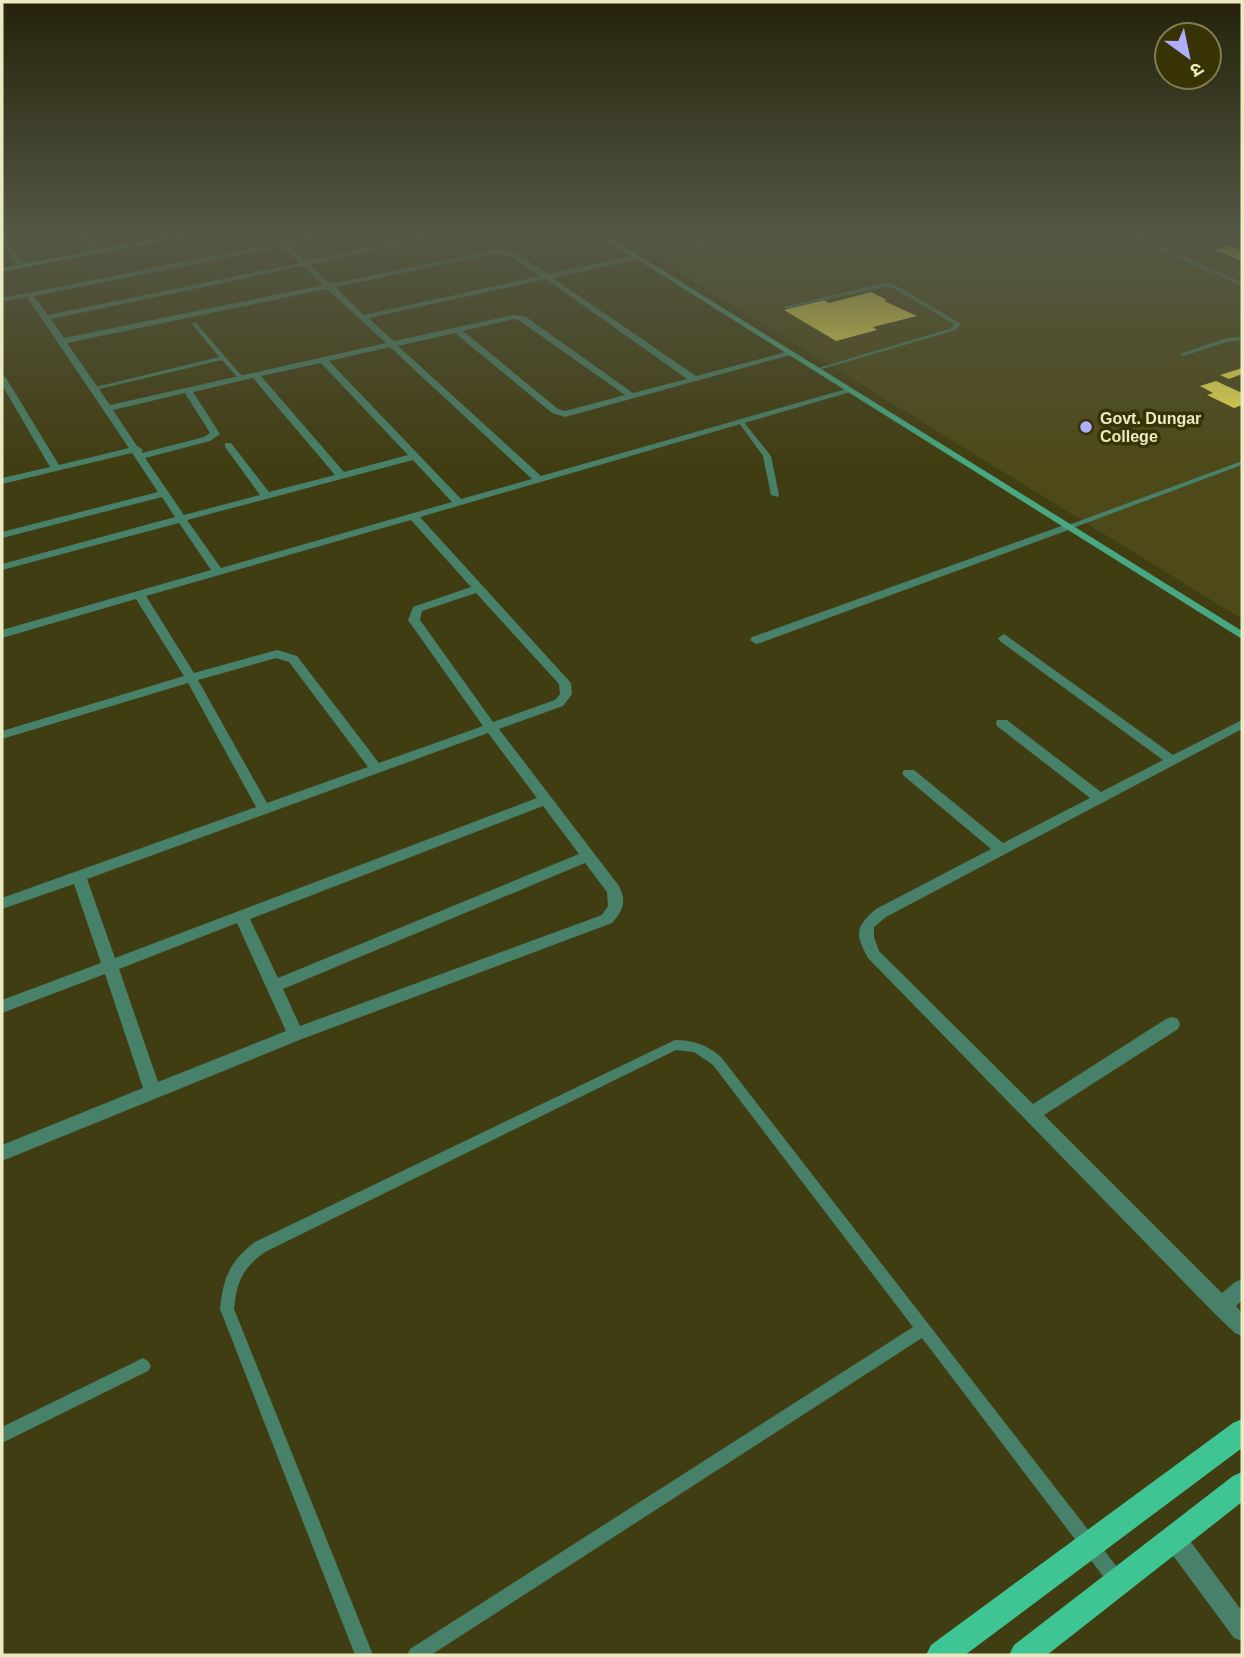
<svg xmlns="http://www.w3.org/2000/svg" width="1244" height="1657" font-family="Helvetica,'Noto Sans Devanagari',sans-serif">
  <rect width="100%" height="100%" fill="#413d12"/>
  <!-- built -->
  <path fill="#4d4919" d="M 619,235 L 1242,235 L 1242,619 Z"/>
  <!-- building -->
  <path fill="#f1e556" d="M 1229,246 L 1242,251 L 1242,261 L 1214,250 Z
    M 871,292 L 887,300 L 884,301 L 917,316 L 873,327 L 877,330 L 836,341 L 784,310 L 824,300 L 829,303 Z
    M 1242,368 L 1242,374 L 1229,379 L 1220,375 Z
    M 1216,381 L 1242,393 L 1242,405 L 1234,408 L 1207,395 L 1213,393 L 1200,386 Z"/>
  <g fill="none" stroke-linecap="round" stroke-linejoin="round">
    <!-- lane -->
    <path fill="#488169" fill-rule="evenodd" d="M 674,235 C 684,235 694,241 703,241 C 717,240 729,235 744,235 L 700,245 Z
      M 1126,235 L 1134,235 L 1242,282 L 1242,286 Z
      M 885,283 L 897,286 L 961,324 L 956,330 L 815,371 L 815,369 L 952,328 L 954,324 L 893,288 L 885,287 L 786,309 L 783,307 Z
      M 195,322 L 242,376 L 242,378 L 238,378 L 222,360 L 95,390 L 92,388 L 219,357 L 193,325 L 192,324 Z
      M 1239,337 L 1241,338 L 1241,340 L 1227,342 L 1183,356 L 1180,354 L 1224,339 Z
      M 739,421 L 743,421 L 771,456 L 779,495 L 778,497 L 771,495 L 763,456 L 739,423 Z
      M 1242,461 L 1242,465 L 1070,529 L 1067,529 L 1063,527 Z
      M 675,1040 C 694,1040 707,1045 721,1057 L 1124,1576 L 1126,1582 L 1124,1588 L 1118,1590 L 1112,1588 L 922,1338 L 431,1655 L 407,1655 L 410,1649 L 913,1327 L 713,1065 L 694,1052 L 676,1050 L 265,1252 C 242,1269 237,1281 234,1309 L 373,1655 L 355,1655 L 220,1309 C 223,1278 230,1261 255,1242 Z
      M 143,1358 L 148,1361 L 151,1366 L 148,1371 L 2,1443 L 2,1427 Z"/>
    <!-- street -->
    <path fill="#488169" fill-rule="evenodd" d="M 2,235 L 6,237 L 25,266 L 24,268 L 17,266 L 2,242 Z
      M 78,235 L 85,235 L 99,252 L 98,254 L 92,254 Z
      M 270,235 L 278,235 L 284,242 L 316,235 L 331,235 L 288,245 L 306,261 L 429,235 L 444,235 L 310,265 L 330,284 L 500,249 L 515,252 L 548,274 L 636,255 L 640,257 L 639,259 L 553,278 L 696,376 L 790,351 L 794,354 L 565,417 L 552,413 L 455,333 L 398,346 L 541,476 L 846,389 L 854,391 L 420,517 L 571,683 L 572,694 L 563,706 L 499,729 L 619,886 C 627,901 623,911 612,923 L 302,1039 L 2,1161 L 2,1145 L 143,1088 L 105,974 L 2,1013 L 2,1000 L 101,963 L 74,884 L 2,909 L 2,898 L 256,807 L 188,683 L 2,739 L 2,731 L 184,676 L 136,599 L 2,638 L 2,630 L 211,570 L 179,523 L 2,570 L 2,564 L 175,517 L 162,497 L 2,538 L 2,532 L 158,492 L 132,453 L 2,484 L 2,478 L 50,467 L 2,385 L 2,375 L 6,378 L 59,465 L 129,448 L 27,297 L 2,302 L 2,298 L 277,243 ZM 281,247 L 299,263 L 48,315 L 34,296 ZM 500,253 L 509,256 L 540,276 L 364,315 L 335,287 ZM 303,266 L 323,285 L 64,338 L 51,319 ZM 546,279 L 687,379 L 633,393 L 526,317 L 514,315 L 394,341 L 368,318 ZM 327,289 L 386,343 L 110,405 L 67,343 ZM 514,319 L 520,321 L 625,395 L 565,411 L 558,409 L 463,331 ZM 390,347 L 532,479 L 461,499 L 329,361 ZM 321,363 L 408,455 L 344,472 L 261,376 ZM 253,378 L 335,475 L 269,492 L 231,443 L 225,443 L 225,447 L 260,495 L 184,515 L 145,458 L 210,441 L 220,434 L 193,392 ZM 185,393 L 210,433 L 204,437 L 142,453 L 142,449 L 137,446 L 113,410 ZM 413,460 L 452,502 L 221,568 L 187,520 ZM 411,520 L 471,587 L 413,607 L 408,620 L 483,726 L 379,763 L 297,656 L 277,650 L 194,673 L 146,596 ZM 476,593 L 559,684 L 560,694 L 555,700 L 493,722 L 420,620 L 422,611 ZM 276,658 L 289,662 L 368,767 L 267,803 L 198,680 ZM 488,733 L 537,798 L 115,958 L 87,879 ZM 543,806 L 579,854 L 278,978 L 250,919 ZM 585,863 L 607,892 L 608,906 L 602,915 L 300,1026 L 283,989 ZM 237,923 L 286,1031 L 158,1082 L 119,969 Z
      M 1067,524 L 1072,527 L 1071,529 L 760,643 L 756,644 L 750,640 L 752,637 Z
      M 1004,634 L 1173,755 L 1242,720 L 1242,729 L 886,917 L 874,927 L 874,937 L 879,951 L 1033,1104 L 1166,1019 L 1172,1017 L 1178,1019 L 1180,1024 L 1178,1029 L 1044,1115 L 1222,1293 L 1235,1282 L 1242,1279 L 1242,1300 L 1236,1306 L 1242,1313 L 1242,1336 L 1235,1333 L 1214,1313 L 868,958 C 855,934 855,927 876,909 L 991,849 L 904,776 L 902,773 L 904,770 L 914,770 L 1003,843 L 1090,798 L 997,726 L 996,723 L 997,720 L 1007,720 L 1101,792 L 1163,760 L 1000,641 L 998,638 Z
      M 1174,1527 L 1182,1530 L 1242,1611 L 1242,1641 L 1234,1638 L 1166,1546 L 1163,1538 L 1166,1530 Z"/>
    <!-- secondary -->
    <path fill="#47a881" fill-rule="evenodd" d="M 175,235 L 191,235 L 2,272 L 2,268 Z
      M 598,235 L 606,235 L 1242,631 L 1242,639 Z"/>
    <!-- primary -->
    <path fill="#3fc593" fill-rule="evenodd" d="M 1242,1419 L 1242,1448 L 965,1655 L 926,1655 L 931,1645 L 1233,1423 Z
      M 1242,1472 L 1242,1502 L 1047,1655 L 1009,1655 L 1014,1645 L 1233,1476 Z"/>
  </g>
  <!-- sky -->
  <linearGradient id="sky" x2="0" y2="1"><stop stop-color="#24220a"/><stop offset="0.5" stop-color="#545744"/><stop offset="1" stop-color="#545744" stop-opacity="0"/></linearGradient>
  <rect width="1244" height="467" fill="url(#sky)"/>
  <!-- markers -->
  <circle fill="#afaefa" stroke="#373306" stroke-width="2.5" cx="1086" cy="427" r="7"/>
  <g text-anchor="middle" dominant-baseline="central" stroke-width="7" stroke-linejoin="round" paint-order="stroke">
    <!-- far-poi labels -->
    <g font-size="16" font-weight="bold" fill="#ebe9c2" stroke="#373306" text-anchor="start">
      <text x="1100" y="418">Govt. Dungar<tspan x="1100" dy="18">College</tspan></text>
    </g>
  </g>
  <!-- border -->
  <rect width="1244" height="1657" fill="none" stroke="#ebe9c2" stroke-width="7"/>
  <!-- north arrow -->
  <g transform="translate(1188 56) rotate(147)"><circle r="33" fill="#373306" stroke="#7f7c51" stroke-width="2"/>
  <path d="M0-5L12 26L0 18L-12 26Z" fill="#afaefa"/>
  <text y="-10" font-size="19" font-weight="bold" text-anchor="middle" fill="#ebe9c2">उ</text>
  </g>
</svg>
